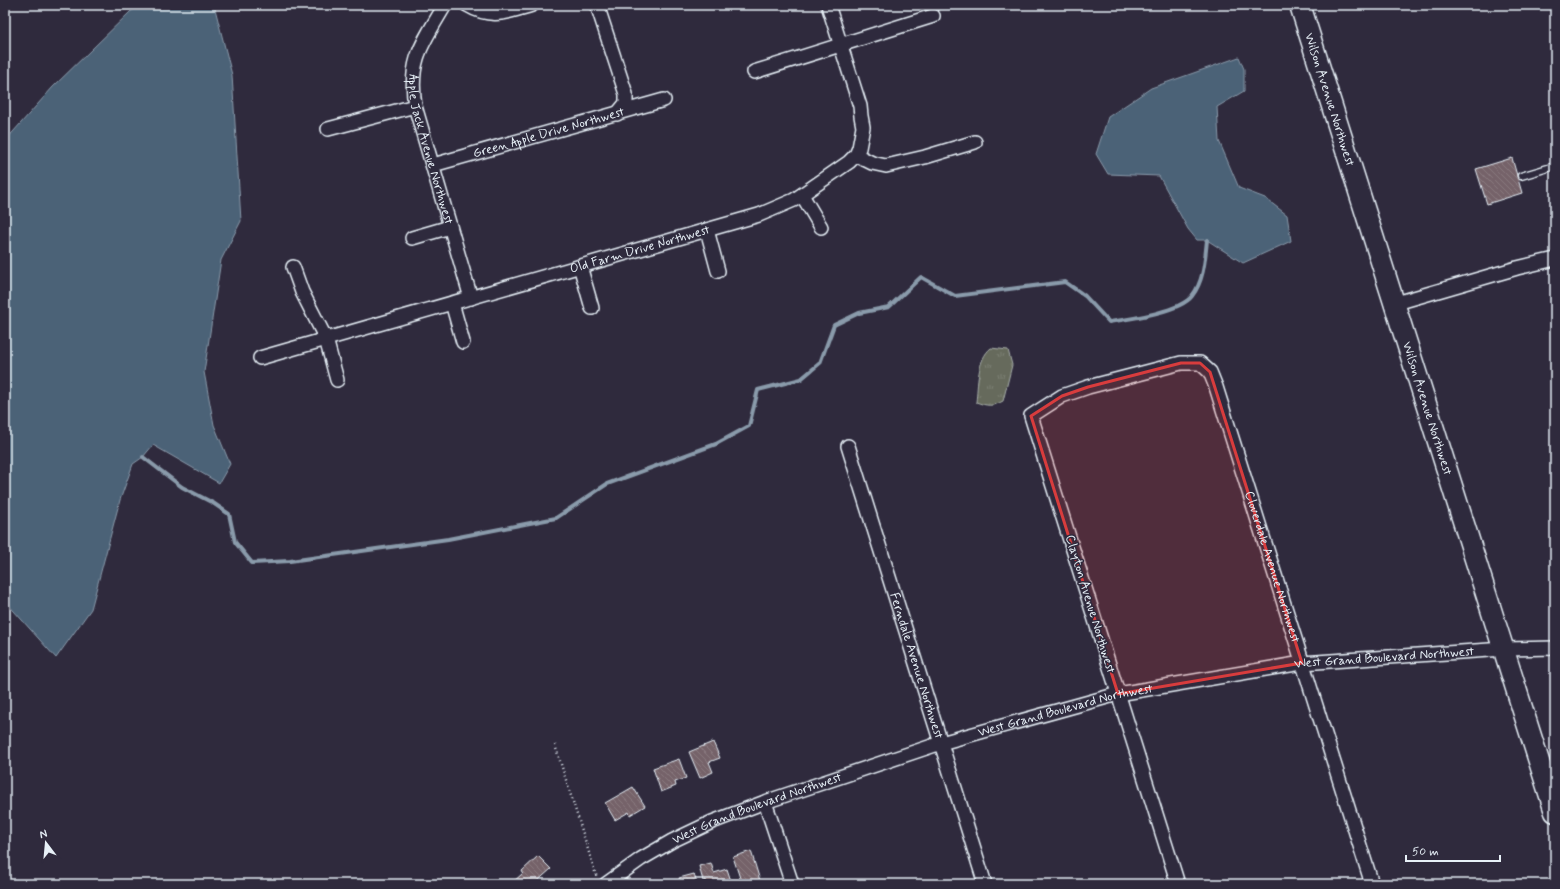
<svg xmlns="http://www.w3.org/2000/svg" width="1560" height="889" font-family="Mynerve,sans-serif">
  <defs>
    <pattern id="park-tufts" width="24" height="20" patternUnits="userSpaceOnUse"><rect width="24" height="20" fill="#666a5c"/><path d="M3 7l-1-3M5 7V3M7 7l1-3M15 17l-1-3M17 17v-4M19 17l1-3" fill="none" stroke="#7c8074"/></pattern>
    <pattern id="building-back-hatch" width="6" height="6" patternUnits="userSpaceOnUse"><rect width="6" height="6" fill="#756269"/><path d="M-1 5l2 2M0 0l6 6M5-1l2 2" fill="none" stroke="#89797f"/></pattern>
  </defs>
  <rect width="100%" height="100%" fill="#2f2a3d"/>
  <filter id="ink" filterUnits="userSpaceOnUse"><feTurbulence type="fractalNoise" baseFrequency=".025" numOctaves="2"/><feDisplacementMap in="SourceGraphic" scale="8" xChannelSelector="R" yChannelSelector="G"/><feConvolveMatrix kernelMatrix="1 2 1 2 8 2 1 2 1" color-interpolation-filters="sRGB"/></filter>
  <g filter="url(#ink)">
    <!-- park -->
    <path fill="url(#park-tufts)" stroke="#a7aeaa" d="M 991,348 L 1008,350 L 1012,365 L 1003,401 C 992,407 987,406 976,402 C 978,385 977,359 991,348 Z"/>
    <!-- water -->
    <path fill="#4c6277" stroke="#8a9bab" d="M 142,5 L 214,5 L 232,75 L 241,221 L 221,260 L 204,372 L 214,425 L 230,464 L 219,483 L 153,445 L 143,457 L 133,464 L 120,500 L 91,609 L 56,658 L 5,601 L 5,141 L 53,87 L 131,11 Z
      M 1239,57 L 1244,69 L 1244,91 L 1217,107 L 1219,141 L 1239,188 L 1265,198 L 1287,215 L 1291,241 L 1243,263 L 1207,240 L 1197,240 L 1188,229 L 1159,176 L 1108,174 L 1096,154 L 1108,117 L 1151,88 Z"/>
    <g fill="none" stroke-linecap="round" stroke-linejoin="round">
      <!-- stream -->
      <path stroke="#8a9bab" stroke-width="4" d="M 143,457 L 182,487 L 213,503 L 229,514 L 235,542 L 252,563 L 290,561 L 448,539 L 556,518 L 607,484 L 716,444 L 749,426 L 758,390 L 801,379 L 820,363 L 834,325 L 859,313 L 889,307 L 921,277 L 955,296 L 1065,282 L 1085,296 L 1109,322 C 1129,319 1180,312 1192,296 C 1204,281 1205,259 1207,240"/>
    </g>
    <!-- building -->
    <path fill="url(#building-back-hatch)" stroke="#e8f1f8" d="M 1512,158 L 1522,193 L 1487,204 L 1476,169 Z
      M 713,742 L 720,758 L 709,762 L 713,772 L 700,778 L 689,752 Z
      M 679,759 L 686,778 L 675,782 L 676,786 L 661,792 L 653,768 Z
      M 633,787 L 645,806 L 630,815 L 629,812 L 615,820 L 605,803 Z
      M 751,851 L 761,884 L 742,884 L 733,857 Z
      M 538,856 L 551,869 L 534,884 L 511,884 L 523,873 L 522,871 Z
      M 711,863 L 714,873 L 727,869 L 732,884 L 707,884 L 706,880 L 703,881 L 699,866 Z
      M 694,874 L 697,884 L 681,884 L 679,878 Z"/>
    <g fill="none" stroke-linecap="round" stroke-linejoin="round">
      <defs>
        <path id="service" d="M 1521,176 L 1555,166"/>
        <g id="minor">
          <path id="s1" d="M 445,5 C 423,43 408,59 415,106 L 471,298"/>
          <path d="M 467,5 C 492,20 507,12 532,5"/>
          <path d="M 597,5 L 626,94 L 626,103 L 617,114"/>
          <path d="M 754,72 L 933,16"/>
          <path d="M 328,129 L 415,106"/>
          <path d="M 856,155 L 872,163 L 886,166 L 925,157 L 975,142"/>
          <path id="s2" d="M 433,165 L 664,100"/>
          <path d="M 802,195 L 821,227"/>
          <path d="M 707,230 L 718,271"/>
          <path d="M 412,238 L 450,227"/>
          <path d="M 580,266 L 592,308"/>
          <path d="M 293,267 L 302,292 L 326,339 L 337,380"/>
          <path d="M 452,303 L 463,342"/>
          <path d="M 1393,304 L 1517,268 L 1555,259"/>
          <path id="s3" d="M 260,358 L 759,215 L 794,200 L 849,162 L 856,155 L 859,148 L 863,127 L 861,116 L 860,106 L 828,5"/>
          <path id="s4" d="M 848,446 L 985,884"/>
          <path d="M 765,802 L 792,884"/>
          <path id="s5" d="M 606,884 L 641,859 L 672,841 L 712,822 L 765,802 L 941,743 L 1118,694 L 1302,663 L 1504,649 L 1555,648"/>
          <path id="s6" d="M 1178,884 L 1031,416 L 1062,396 L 1088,387 L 1181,363 L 1200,363 L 1210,372 L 1216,387 L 1372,884"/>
        </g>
        <g id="primary">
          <path id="s7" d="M 1300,5 L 1555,812"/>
        </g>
      </defs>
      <!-- service casing -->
      <use href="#service" stroke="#e8f1f8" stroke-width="9"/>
      <!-- minor casing -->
      <use href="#minor" stroke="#e8f1f8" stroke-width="16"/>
      <!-- primary casing -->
      <use href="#primary" stroke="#e8f1f8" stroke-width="23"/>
      <!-- path -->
      <path stroke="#e8f1f8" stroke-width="2.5" stroke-dasharray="1 3" stroke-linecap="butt" d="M 555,745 L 597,878"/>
      <!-- service -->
      <use href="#service" stroke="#2f2a3d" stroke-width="6"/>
      <!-- minor -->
      <use href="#minor" stroke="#2f2a3d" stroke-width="13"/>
      <!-- primary -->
      <use href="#primary" stroke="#2f2a3d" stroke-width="20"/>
    </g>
  </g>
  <!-- marked area -->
  <path fill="#d83c3d" fill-opacity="0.2" stroke="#d83c3d" stroke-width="3" stroke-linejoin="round" d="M 1181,363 L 1200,363 L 1210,372 L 1302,663 L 1118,694 L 1031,416 L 1062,396 L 1088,387 Z"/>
  <g text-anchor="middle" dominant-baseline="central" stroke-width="3" stroke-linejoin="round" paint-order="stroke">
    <!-- street labels -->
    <g font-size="13" fill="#e8f1f8" stroke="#2f2a3d">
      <text stroke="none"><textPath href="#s7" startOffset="99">Wilson Avenue Northwest</textPath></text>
      <text stroke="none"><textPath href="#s2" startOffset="120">Green Apple Drive Northwest</textPath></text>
      <text stroke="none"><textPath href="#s1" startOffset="154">Apple Jack Avenue Northwest</textPath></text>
      <text stroke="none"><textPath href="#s3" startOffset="395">Old Farm Drive Northwest</textPath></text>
      <text stroke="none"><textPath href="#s7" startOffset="423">Wilson Avenue Northwest</textPath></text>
      <text stroke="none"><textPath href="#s6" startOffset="888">Cloverdale Avenue Northwest</textPath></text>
      <text transform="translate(1090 604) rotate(73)">Clayton Avenue Northwest</text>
      <text stroke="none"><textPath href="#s5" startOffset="818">West Grand Boulevard Northwest</textPath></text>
      <text stroke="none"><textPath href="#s4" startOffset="230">Ferndale Avenue Northwest</textPath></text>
      <text stroke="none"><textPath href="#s5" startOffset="494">West Grand Boulevard Northwest</textPath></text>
      <text stroke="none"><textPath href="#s5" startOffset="170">West Grand Boulevard Northwest</textPath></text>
    </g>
  </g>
  <!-- margin -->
  <rect width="1560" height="889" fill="none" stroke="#2f2a3d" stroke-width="20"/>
  <rect x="10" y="10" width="1540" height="869" fill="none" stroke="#e8f1f8" stroke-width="1.5" filter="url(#ink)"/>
  <!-- north arrow -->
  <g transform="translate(46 843) rotate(344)" stroke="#2f2a3d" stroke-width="3" paint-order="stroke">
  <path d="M0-3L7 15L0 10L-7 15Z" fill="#e8f1f8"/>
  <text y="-6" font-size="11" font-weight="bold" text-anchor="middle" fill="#e8f1f8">N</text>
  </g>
  <!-- scale -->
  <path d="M1406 855v6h94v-6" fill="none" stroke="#e8f1f8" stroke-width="2"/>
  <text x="1412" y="855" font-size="12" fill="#e8f1f8" stroke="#2f2a3d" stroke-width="3" paint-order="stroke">50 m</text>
</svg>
